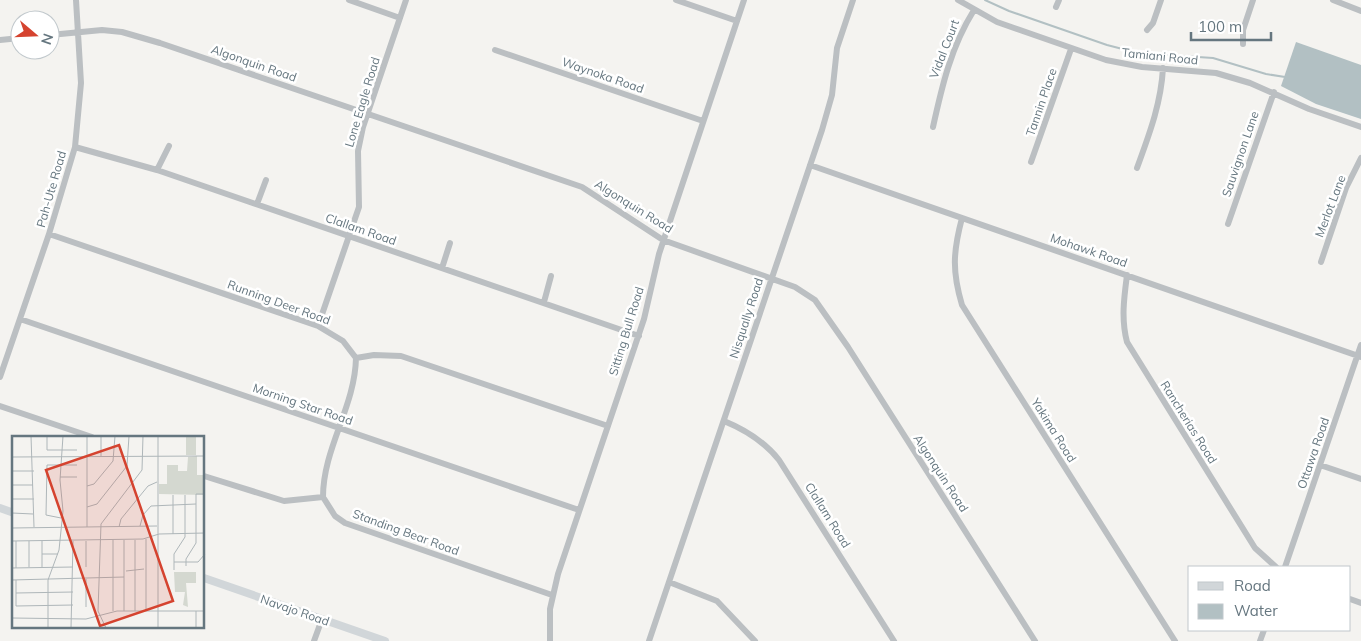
<svg xmlns="http://www.w3.org/2000/svg" width="1361" height="641" font-family="Mulish,sans-serif">
  <rect width="100%" height="100%" fill="#f4f3f0"/>
  <!-- water -->
  <path fill="#b2c0c3" d="M 1296,42 L 1361,65 L 1361,119 L 1316,104 L 1281,86 Z"/>
  <g fill="none" stroke-linecap="round" stroke-linejoin="round">
    <!-- stream -->
    <path stroke="#b2c0c3" stroke-width="2" d="M 985,0 L 1009,11 L 1107,45 L 1138,53 L 1213,58 L 1266,74 L 1285,77"/>
    <!-- minor -->
    <path stroke="#bbbfc2" stroke-width="6" d="M 349,0 L 400,18
      M 676,0 L 737,21
      M 958,0 L 997,22 L 1106,60 L 1142,67 L 1216,73 L 1250,83 L 1309,109 L 1361,127
      M 1333,0 L 1361,11
      M 1056,7 L 1059,0
      M 1147,30 L 1153,23 L 1161,0
      M 50,35 L 102,30 L 122,32 L 160,43 L 582,187 L 663,240 L 795,287 L 815,300 L 848,347 L 1035,641
      M 0,40 L 20,38
      M 1243,44 L 1243,30 L 1253,0
      M 495,50 L 703,121
      M 933,127 C 942,86 951,47 974,10
      M 75,147 L 157,170 L 639,336
      M 1031,162 L 1071,49
      M 810,165 L 1361,357
      M 1137,168 C 1149,135 1161,104 1163,68
      M 157,170 L 169,146
      M 257,204 L 266,180
      M 962,218 C 953,252 952,271 962,305 L 1175,641
      M 1228,224 L 1274,92
      M 49,234 L 318,326 L 343,341 L 356,358
      M 1321,262 L 1346,188 L 1361,158
      M 442,268 L 450,243
      M 1127,275 C 1124,298 1121,319 1127,342 L 1255,548 L 1276,567
      M 544,302 L 551,276
      M 20,319 L 579,510
      M 318,326 L 359,207 L 358,151 L 363,127 L 406,0
      M 356,358 L 374,355 L 401,356 L 608,426
      M 0,377 L 49,234 L 75,147 L 81,83 L 76,0
      M 0,406 L 92,437
      M 724,421 C 746,430 764,441 779,460 L 894,641
      M 1320,465 L 1361,479
      M 204,476 L 284,501 L 323,497
      M 323,497 L 335,516 L 345,523 L 552,595
      M 323,497 C 323,448 355,407 356,358
      M 1285,567 L 1361,345
      M 669,582 L 717,601 L 755,641
      M 1350,599 L 1361,603
      M 314,641 L 322,619
      M 550,641 L 550,609 L 558,574 L 644,319 L 659,254 L 744,0
      M 649,641 L 822,130 L 832,95 L 837,48 L 853,0
      M 1260,641 L 1264,630"/>
    <!-- major -->
    <path stroke="#d1d6d9" stroke-width="8" d="M 0,508 L 14,513
      M 204,578 L 385,641"/>
  </g>
  <g text-anchor="middle" dominant-baseline="central" stroke-width="5" stroke-linejoin="round" paint-order="stroke">
    <!-- street labels -->
    <g font-size="12" fill="#65767f" stroke="#fff">
      <text transform="translate(944 49) rotate(-69)">Vidal Court</text>
      <text transform="translate(1160 56) rotate(6)">Tamiani Road</text>
      <text transform="translate(254 63) rotate(19)">Algonquin Road</text>
      <text transform="translate(603 75) rotate(19)">Waynoka Road</text>
      <text transform="translate(362 102) rotate(-73)">Lone Eagle Road</text>
      <text transform="translate(1041 102) rotate(-71)">Tannin Place</text>
      <text transform="translate(1240 154) rotate(-71)">Sauvignon Lane</text>
      <text transform="translate(51 189) rotate(-74)">Pah-Ute Road</text>
      <text transform="translate(634 206) rotate(32)">Algonquin Road</text>
      <text transform="translate(1330 206) rotate(-69)">Merlot Lane</text>
      <text transform="translate(361 229) rotate(19)">Clallam Road</text>
      <text transform="translate(1089 250) rotate(19)">Mohawk Road</text>
      <text transform="translate(279 302) rotate(20)">Running Deer Road</text>
      <text transform="translate(746 318) rotate(-72)">Nisqually Road</text>
      <text transform="translate(626 331) rotate(-73)">Sitting Bull Road</text>
      <text transform="translate(303 404) rotate(19)">Morning Star Road</text>
      <text transform="translate(1189 422) rotate(58)">Rancherias Road</text>
      <text transform="translate(1054 430) rotate(58)">Yakima Road</text>
      <text transform="translate(1313 453) rotate(-71)">Ottawa Road</text>
      <text transform="translate(941 473) rotate(57)">Algonquin Road</text>
      <text transform="translate(828 515) rotate(58)">Clallam Road</text>
      <text transform="translate(406 532) rotate(20)">Standing Bear Road</text>
      <text transform="translate(295 610) rotate(19)">Navajo Road</text>
    </g>
  </g>
  <!-- overview -->
  <g transform="translate(12 436)">
    <rect width="192" height="192" fill="#f4f3f0"/>
    <path d="M 184,0 L 184,19 L 174,19 L 174,1 L 155,1 ZM 185,20 L 185,39 L 192,39 L 192,59 L 147,58 L 147,48 L 155,48 L 155,29 L 166,29 L 166,35 L 175,35 L 176,21 ZM 162,136 L 184,136 L 184,147 L 174,147 L 176,171 L 171,169 L 173,156 L 163,156 Z" fill="#d4d8d0"/>
    <path fill="none" stroke="#aeb6b9" stroke-width="1" d="M 19,0 L 22,91M 35,0 L 35,14 L 65,14M 0,21 L 193,20M 89,21 L 89,0M 0,35 L 22,35M 48,41 L 65,41M 0,49 L 21,49M 75,50 L 82,48 L 101,25 L 103,0M 161,59 L 161,98M 0,63 L 22,63M 75,71 L 85,68 L 115,30 L 117,0M 0,77 L 21,78M 49,82 L 34,79 L 35,29 L 65,29M 128,90 L 131,79 L 139,70 L 184,68M 75,91 L 75,0M 107,91 L 109,83 L 136,50 L 145,46M 0,92 L 145,90M 134,103 L 134,175M 101,104 L 101,175M 112,104 L 112,175M 123,104 L 123,175M 0,105 L 131,103 L 147,98 L 193,97M 17,105 L 17,131M 74,105 L 74,131M 30,118 L 46,118M 162,126 L 186,126 L 193,118M 174,130 L 174,123 L 184,107 L 184,58 L 193,58M 30,131 L 30,105M 0,132 L 61,131M 4,132 L 4,105M 162,134 L 162,118 L 173,101 L 173,59M 114,135 L 132,133M 74,143 L 74,171M 0,144 L 112,141M 4,144 L 4,170 L 61,169M 4,157 L 61,156M 184,175 L 184,192M 0,182 L 74,183 L 105,175 L 193,175M 36,192 L 36,144 L 47,114 L 51,75 L 48,44 L 51,0M 59,192 L 61,105M 94,192 L 86,175 L 89,88 L 130,34 L 131,0M 146,192 L 146,0"/>
    <path fill="#d5432f" fill-opacity="0.15" stroke="#d5432f" stroke-width="2.5" d="M 107,9 L 161,165 L 88,190 L 34,34 Z"/>
    <rect width="192" height="192" fill="none" stroke="#65767f" stroke-width="2.5"/>
  </g>
  <!-- legend -->
  <rect x="1188" y="566" width="162" height="65" fill="#ffffff" stroke="#c1c8cc"/>
  <rect x="1198" y="582" width="25" height="8" fill="#d1d6d9" stroke="#c1c8cc"/>
  <text x="1234" y="591" font-size="15" fill="#65767f">Road</text>
  <rect x="1198" y="604" width="25" height="15" fill="#b2c0c3" stroke="#c1c8cc"/>
  <text x="1234" y="616" font-size="15" fill="#65767f">Water</text>
  <!-- north arrow -->
  <g transform="translate(35 35) rotate(109)"><circle r="24" fill="#ffffff" stroke="#c1c8cc"/>
  <path d="M0-4L9 19L0 12L-9 19Z" fill="#d5432f"/>
  <text y="-8" font-size="14" font-weight="bold" text-anchor="middle" fill="#65767f">N</text>
  </g>
  <!-- scale -->
  <path d="M1191 32v8h80v-8" fill="none" stroke="#65767f" stroke-width="2.5"/>
  <text x="1198" y="32" font-size="15" fill="#65767f" stroke="#ffffff" stroke-width="4" paint-order="stroke">100 m</text>
</svg>
